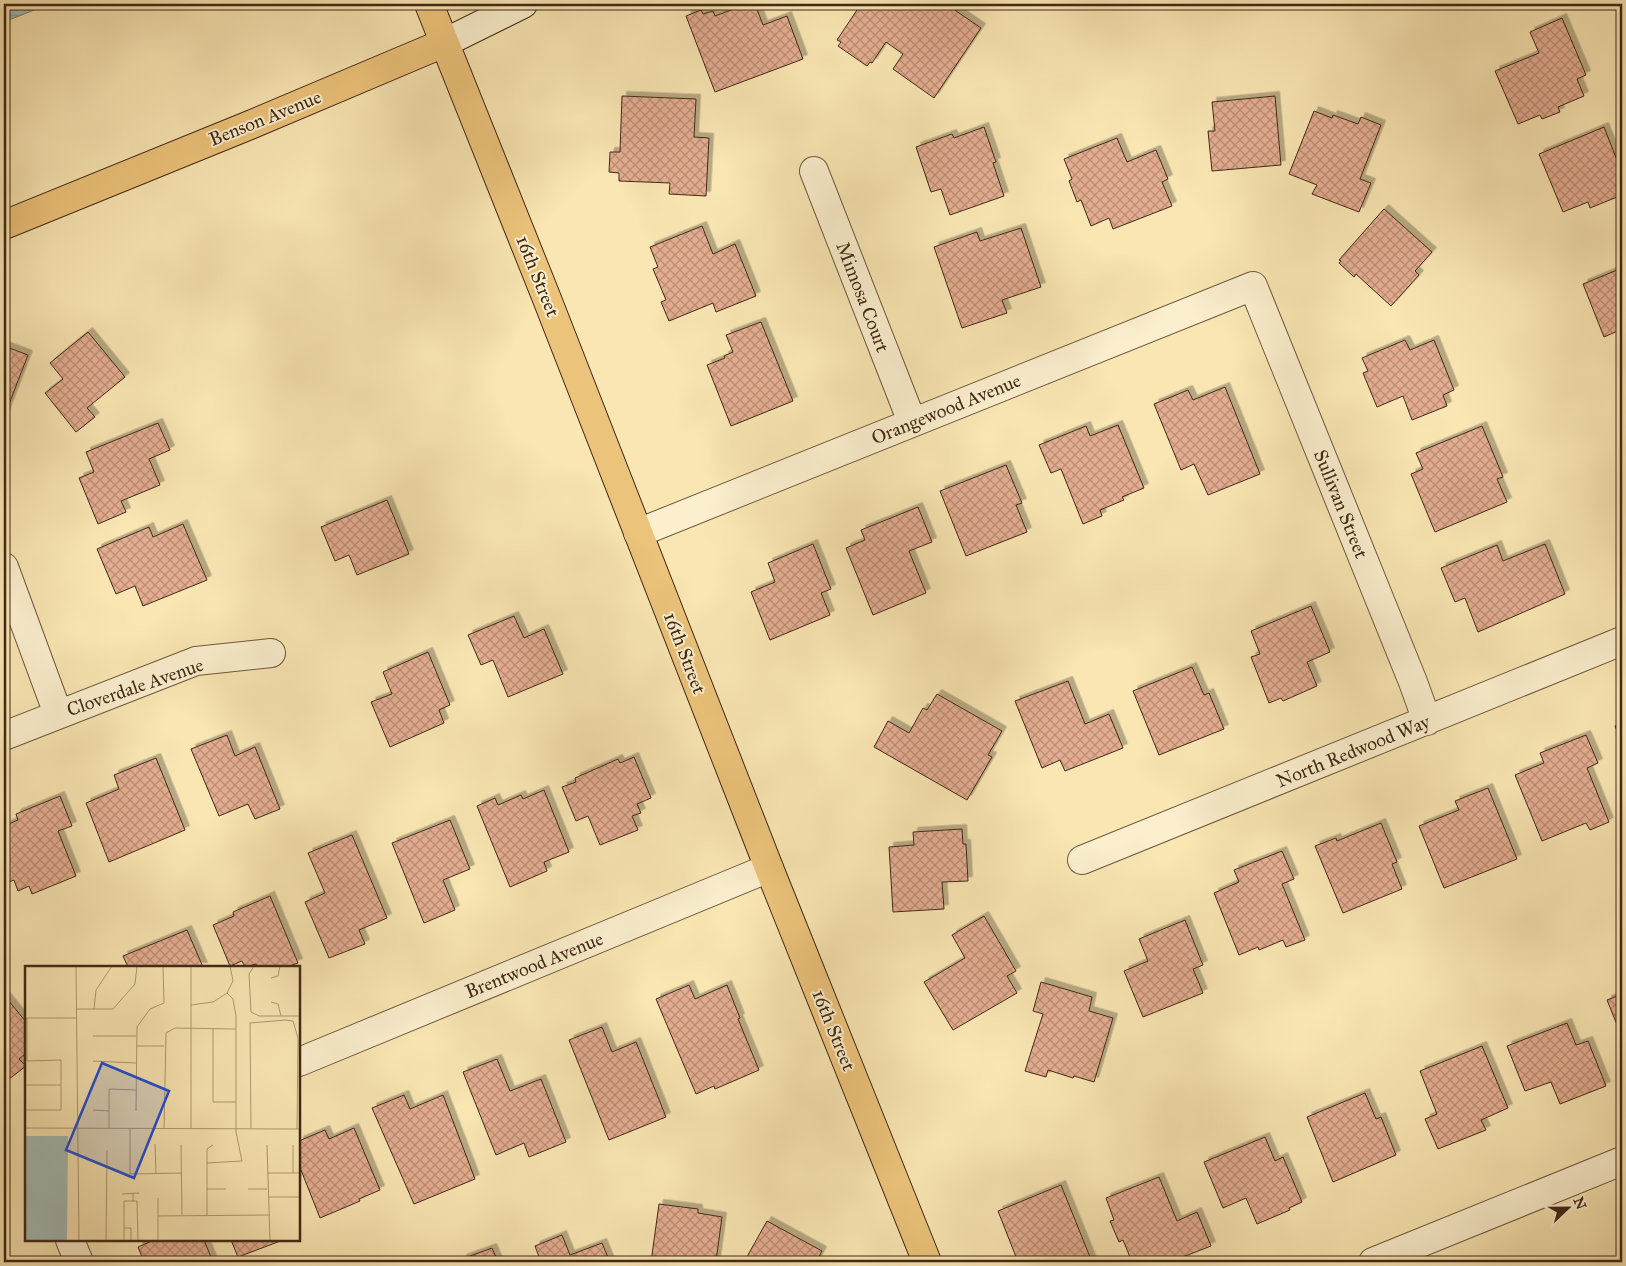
<svg xmlns="http://www.w3.org/2000/svg" width="1626" height="1266" font-family="'IM FELL Great Primer',serif">
  <defs>
    <pattern id="water-rules" width="6" height="5" patternUnits="userSpaceOnUse" patternTransform="scale(1.25)"><rect width="6" height="5" fill="#a4bcb9"/><path d="M0 2.5h6" fill="none" stroke="#879995"/></pattern>
    <pattern id="building-cross-hatch" width="8" height="8" patternUnits="userSpaceOnUse" patternTransform="scale(1.25)"><rect width="8" height="8" fill="#e4ad91"/><path d="M0 0l8 8M0 8l8-8" fill="none" stroke="#ba8d75"/></pattern>
    <filter id="shadow"><feDropShadow dx="4.5" dy="-4.5" stdDeviation="0" flood-color="#0004"/></filter>
  </defs>
  <rect width="100%" height="100%" fill="#f9e6b3"/>
  <filter id="stains"><feTurbulence type="fractalNoise" baseFrequency=".004" numOctaves="4"/><feColorMatrix values="0 0 0 0 .2 0 0 0 0 .09 0 0 0 0 .02 0 0 0 .5 -.17"/></filter>
  <radialGradient id="worn" r=".72"><stop offset=".6" stop-color="#630" stop-opacity="0"/><stop offset="1" stop-color="#630" stop-opacity=".3"/></radialGradient>
  <!-- water -->
  <path fill="url(#water-rules)" stroke="#7c8177" d="M 4,4 L 49,4 L 4,22 Z"/>
  <!-- building -->
  <path fill="url(#building-cross-hatch)" stroke="#412915" filter="url(#shadow)" d="M 747,4 L 755,4 L 763,25 L 787,16 L 803,59 L 715,92 L 686,16 L 701,10 L 703,14 L 713,11 L 715,16 Z
    M 861,4 L 946,4 L 981,28 L 934,98 L 893,69 L 903,54 L 886,42 L 872,63 L 870,62 L 867,66 L 838,46 L 841,42 L 837,40 Z
    M 1562,18 L 1586,75 L 1577,79 L 1584,96 L 1558,107 L 1560,112 L 1542,119 L 1540,115 L 1518,124 L 1495,71 L 1539,53 L 1530,32 Z
    M 622,96 L 696,99 L 694,137 L 709,138 L 706,196 L 669,194 L 670,183 L 619,181 L 619,173 L 609,172 L 610,152 L 620,152 Z
    M 1275,96 L 1281,165 L 1212,171 L 1208,131 L 1215,131 L 1212,102 Z
    M 1314,111 L 1332,118 L 1333,115 L 1358,124 L 1361,117 L 1381,125 L 1360,179 L 1371,183 L 1359,212 L 1312,194 L 1317,185 L 1289,174 Z
    M 984,127 L 996,162 L 993,163 L 1004,196 L 950,215 L 941,189 L 931,192 L 916,147 L 952,134 L 954,138 Z
    M 1604,127 L 1622,173 L 1622,195 L 1590,208 L 1588,202 L 1563,212 L 1539,154 Z
    M 1117,138 L 1127,162 L 1156,150 L 1168,179 L 1162,182 L 1172,206 L 1113,229 L 1109,218 L 1091,226 L 1081,200 L 1077,202 L 1069,181 L 1072,179 L 1064,159 Z
    M 1384,209 L 1432,252 L 1415,271 L 1419,275 L 1391,306 L 1356,274 L 1354,277 L 1339,263 L 1341,261 L 1339,260 Z
    M 702,226 L 713,254 L 735,244 L 756,296 L 716,312 L 713,303 L 669,321 L 661,302 L 666,300 L 653,269 L 658,267 L 650,247 Z
    M 1021,228 L 1041,287 L 1002,300 L 1007,313 L 962,328 L 934,247 L 977,232 L 980,241 Z
    M 1622,268 L 1622,329 L 1604,337 L 1583,284 Z
    M 761,322 L 793,401 L 731,426 L 707,365 L 725,358 L 724,356 L 733,352 L 726,335 Z
    M 88,332 L 125,377 L 87,408 L 95,417 L 76,432 L 45,393 L 63,379 L 50,363 Z
    M 1405,340 L 1410,350 L 1434,340 L 1454,390 L 1443,395 L 1447,406 L 1412,420 L 1403,396 L 1377,407 L 1363,373 L 1368,371 L 1362,358 Z
    M 4,346 L 28,355 L 4,417 Z
    M 1225,387 L 1260,474 L 1208,495 L 1194,464 L 1181,470 L 1154,404 L 1188,390 L 1193,400 Z
    M 158,423 L 170,450 L 149,459 L 160,485 L 121,501 L 126,512 L 98,524 L 79,478 L 94,472 L 86,452 Z
    M 1118,425 L 1144,488 L 1122,497 L 1124,500 L 1100,510 L 1102,516 L 1083,524 L 1061,469 L 1051,473 L 1039,445 L 1086,426 L 1090,436 Z
    M 1482,426 L 1503,477 L 1497,479 L 1507,502 L 1435,532 L 1411,474 L 1423,469 L 1416,453 Z
    M 1006,465 L 1022,503 L 1016,505 L 1027,532 L 966,556 L 940,491 Z
    M 387,500 L 409,554 L 357,575 L 349,555 L 335,561 L 321,527 Z
    M 918,507 L 932,542 L 909,551 L 926,593 L 873,615 L 846,548 L 865,540 L 861,530 Z
    M 183,524 L 207,580 L 143,606 L 135,586 L 116,594 L 97,549 L 149,527 L 153,537 Z
    M 813,544 L 831,589 L 821,593 L 830,615 L 770,640 L 751,592 L 775,582 L 768,563 Z
    M 1545,544 L 1565,594 L 1478,632 L 1465,598 L 1455,602 L 1441,568 L 1497,545 L 1503,561 Z
    M 1311,606 L 1330,652 L 1307,662 L 1317,686 L 1283,701 L 1281,698 L 1269,703 L 1251,657 L 1260,654 L 1251,631 Z
    M 514,616 L 524,638 L 544,629 L 563,674 L 508,697 L 493,660 L 481,665 L 468,635 Z
    M 428,652 L 450,705 L 439,710 L 444,723 L 390,747 L 371,702 L 392,694 L 383,672 Z
    M 1192,667 L 1204,695 L 1209,693 L 1224,729 L 1159,755 L 1133,691 Z
    M 1068,681 L 1085,724 L 1109,714 L 1123,748 L 1065,771 L 1060,760 L 1042,768 L 1015,701 Z
    M 937,694 L 1002,731 L 988,755 L 992,757 L 967,800 L 874,747 L 888,721 L 909,733 L 923,708 L 927,710 Z
    M 1622,723 L 1622,744 L 1615,726 Z
    M 227,735 L 235,756 L 255,747 L 280,809 L 255,819 L 248,804 L 219,816 L 191,749 Z
    M 1586,735 L 1598,763 L 1587,768 L 1609,822 L 1590,830 L 1586,823 L 1542,841 L 1515,775 L 1544,763 L 1540,753 Z
    M 634,757 L 651,798 L 637,804 L 641,813 L 632,816 L 638,830 L 600,845 L 588,816 L 576,821 L 562,787 L 576,782 L 575,778 L 618,759 L 620,763 Z
    M 156,758 L 185,830 L 109,862 L 86,803 L 119,789 L 114,775 Z
    M 1488,788 L 1517,859 L 1444,888 L 1419,826 L 1459,810 L 1455,801 Z
    M 544,790 L 569,852 L 544,862 L 547,871 L 510,887 L 477,806 L 495,798 L 498,805 L 521,795 L 523,799 Z
    M 60,796 L 72,826 L 58,831 L 76,876 L 32,894 L 29,886 L 18,891 L 14,880 L 4,884 L 4,826 L 18,820 L 16,814 Z
    M 450,820 L 470,869 L 443,880 L 455,910 L 424,923 L 392,843 Z
    M 1381,823 L 1397,862 L 1392,864 L 1402,889 L 1343,913 L 1315,846 L 1336,838 L 1337,841 Z
    M 962,829 L 963,844 L 966,844 L 968,881 L 942,882 L 944,909 L 893,912 L 889,847 L 914,845 L 913,832 Z
    M 352,835 L 387,918 L 359,930 L 365,944 L 329,958 L 305,902 L 325,893 L 308,853 Z
    M 1282,851 L 1294,879 L 1282,884 L 1305,940 L 1286,947 L 1283,940 L 1259,950 L 1258,947 L 1239,955 L 1214,893 L 1239,882 L 1234,870 Z
    M 270,896 L 298,963 L 287,967 L 257,967 L 256,964 L 245,967 L 242,961 L 230,966 L 213,925 L 234,916 L 233,912 Z
    M 984,916 L 1016,971 L 1007,976 L 1017,993 L 953,1030 L 924,982 L 965,958 L 952,935 Z
    M 1185,920 L 1203,965 L 1193,969 L 1203,993 L 1143,1017 L 1124,971 L 1148,961 L 1139,939 Z
    M 187,930 L 203,967 L 128,967 L 123,956 Z
    M 1041,982 L 1092,997 L 1089,1011 L 1113,1018 L 1094,1082 L 1074,1076 L 1073,1078 L 1048,1070 L 1046,1077 L 1025,1071 L 1043,1014 L 1033,1011 Z
    M 689,985 L 695,999 L 727,985 L 740,1018 L 738,1019 L 759,1070 L 715,1089 L 714,1086 L 696,1094 L 656,999 Z
    M 1622,994 L 1622,1037 L 1607,1000 Z
    M 4,995 L 26,1022 L 26,1053 L 19,1059 L 26,1066 L 4,1083 Z
    M 1567,1023 L 1576,1045 L 1588,1041 L 1606,1086 L 1560,1104 L 1551,1082 L 1525,1091 L 1507,1046 Z
    M 602,1027 L 612,1052 L 636,1042 L 666,1117 L 609,1140 L 569,1040 Z
    M 1482,1046 L 1508,1108 L 1481,1120 L 1486,1130 L 1438,1149 L 1425,1119 L 1437,1114 L 1420,1071 Z
    M 497,1059 L 510,1091 L 541,1079 L 566,1142 L 529,1157 L 524,1143 L 496,1155 L 463,1072 Z
    M 1365,1093 L 1376,1119 L 1381,1117 L 1396,1155 L 1333,1182 L 1307,1117 Z
    M 404,1095 L 410,1109 L 443,1095 L 475,1179 L 414,1204 L 372,1108 Z
    M 354,1128 L 380,1190 L 359,1199 L 360,1201 L 320,1218 L 299,1165 L 299,1141 L 325,1130 L 329,1139 Z
    M 1265,1137 L 1275,1161 L 1283,1157 L 1302,1202 L 1289,1208 L 1290,1210 L 1257,1224 L 1246,1198 L 1223,1208 L 1204,1162 Z
    M 1159,1177 L 1177,1221 L 1197,1212 L 1211,1246 L 1170,1262 L 1152,1262 L 1150,1258 L 1140,1262 L 1132,1262 L 1123,1240 L 1119,1242 L 1110,1221 L 1114,1220 L 1106,1198 Z
    M 1061,1185 L 1092,1262 L 1018,1262 L 998,1211 Z
    M 659,1204 L 698,1209 L 698,1213 L 722,1217 L 716,1261 L 701,1258 L 700,1262 L 651,1262 Z
    M 767,1221 L 822,1251 L 816,1262 L 744,1262 Z
    M 562,1235 L 570,1255 L 602,1243 L 610,1262 L 541,1262 L 535,1246 Z
    M 151,1240 L 204,1240 L 213,1262 L 144,1262 L 138,1247 L 152,1241 Z
    M 231,1240 L 283,1240 L 238,1257 Z
    M 492,1248 L 498,1262 L 463,1262 L 462,1259 Z"/>
  <g fill="none" stroke-linecap="round" stroke-linejoin="round">
    <defs>
      <path id="street" d="M 814,171 L 912,422
        M 638,533 L 1253,286 L 1413,682 L 1427,721
        M 4,567 L 58,714
        M 4,736 L 196,661 L 271,653
        M 1082,860 L 1622,641
        M 299,1062 L 769,868
        M 70,1240 L 79,1262
        M 1373,1262 L 1622,1161"/>
      <path id="secondary" d="M 444,43 L 523,4"/>
      <path id="primary" d="M 429,4 L 547,299 L 769,868 L 927,1262
        M 4,225 L 250,125 L 444,43"/>
    </defs>
    <!-- street casing -->
    <use href="#street" stroke="#6f583c" stroke-width="30"/>
    <!-- secondary casing -->
    <use href="#secondary" stroke="#412915" stroke-width="30"/>
    <!-- primary casing -->
    <use href="#primary" stroke="#412915" stroke-width="30"/>
    <!-- street -->
    <use href="#street" stroke="#fbefce" stroke-width="28"/>
    <!-- secondary -->
    <use href="#secondary" stroke="#fbefce" stroke-width="28"/>
    <!-- primary -->
    <use href="#primary" stroke="#ecc37a" stroke-width="28"/>
  </g>
  <g text-anchor="middle" dominant-baseline="central" stroke-width="4" stroke-linejoin="round" paint-order="stroke">
    <!-- street labels -->
    <g font-size="19" fill="#412915" stroke="#fbefce">
      <text transform="translate(265 118) rotate(-22)">Benson Avenue</text>
      <text transform="translate(538 276) rotate(68)">16th Street</text>
      <text transform="translate(863 297) rotate(69)">Mimosa Court</text>
      <text transform="translate(946 409) rotate(-22)">Orangewood Avenue</text>
      <text transform="translate(1341 504) rotate(68)">Sullivan Street</text>
      <text transform="translate(685 653) rotate(69)">16th Street</text>
      <text transform="translate(135 687) rotate(-19)">Cloverdale Avenue</text>
      <text transform="translate(1353 751) rotate(-22)">North Redwood Way</text>
      <text transform="translate(534 965) rotate(-22)">Brentwood Avenue</text>
      <text transform="translate(834 1030) rotate(68)">16th Street</text>
    </g>
  </g>
  <!-- overview -->
  <g transform="translate(25 966)">
    <rect width="275" height="275" fill="#f9e6b3"/>
    <path d="M 0,170 L 43,170 L 42,275 L 0,275 Z" fill="#a4bcb9"/>
    <path fill="none" stroke="#af9a74" stroke-width="1" d="M 51,0 L 54,275M 166,0 L 166,162M 229,0 L 224,8 L 226,46 L 234,50 L 275,50M 275,0 L 275,17M 246,12 L 253,10 L 255,0M 246,36 L 253,38 L 256,50M 166,39 L 188,36 L 202,27M 51,43 L 88,43 L 110,18 L 112,0M 69,43 L 71,24 L 87,0M 0,52 L 51,52M 188,63 L 188,136 L 211,136M 68,70 L 111,70M 111,80 L 139,80M 68,95 L 111,97M 0,119 L 36,119M 0,144 L 36,144 L 36,94 L 2,95 L 2,52M 68,144 L 84,145M 111,145 L 112,61 L 125,43 L 139,37 L 138,0M 0,162 L 275,163M 84,162 L 84,123 L 111,124M 105,162 L 105,208 L 157,207M 139,162 L 141,67 L 150,62 L 211,63M 226,162 L 225,57 L 260,54 L 268,55 L 273,72 L 272,163M 130,178 L 131,207M 156,179 L 157,249M 242,179 L 245,275M 182,197 L 217,195 L 211,166 L 211,50 L 208,33 L 202,27 L 208,15 L 205,0M 242,207 L 275,207M 268,207 L 268,179M 182,223 L 201,223M 223,223 L 242,223M 97,228 L 114,227M 244,231 L 275,231M 133,232 L 133,275M 108,235 L 112,235 L 113,275M 182,249 L 182,183 L 188,179M 133,250 L 245,249M 99,262 L 106,262 L 106,275M 81,275 L 82,184M 99,275 L 99,235 L 108,235 L 108,227"/>
    <path fill="#1d4ed8" fill-opacity="0.15" stroke="#1d4ed8" stroke-width="2.5" d="M 77,97 L 144,125 L 109,212 L 41,184 Z"/>
    <rect width="275" height="275" fill="none" stroke="#412915" stroke-width="2.5"/>
  </g>
  <!-- margin -->
  <rect width="1626" height="1266" fill="none" stroke="#f9e6b3" stroke-width="20"/>
  <rect x="5" y="5" width="1616" height="1256" fill="none" stroke="#412915" stroke-width="2.5"/>
  <rect x="10" y="10" width="1606" height="1246" fill="none" stroke="#412915"/>
  <!-- north arrow -->
  <g transform="translate(1568 1208) rotate(68)" stroke="#fbefce" stroke-width="4" paint-order="stroke">
  <path d="M0-4L9 19L0 12L-9 19Z" fill="#412915"/>
  <text y="-8" font-size="14" font-weight="bold" text-anchor="middle" fill="#412915">N</text>
  </g>
  <rect width="100%" height="100%" filter="url(#stains)"/>
  <rect width="100%" height="100%" fill="url(#worn)"/>
</svg>
